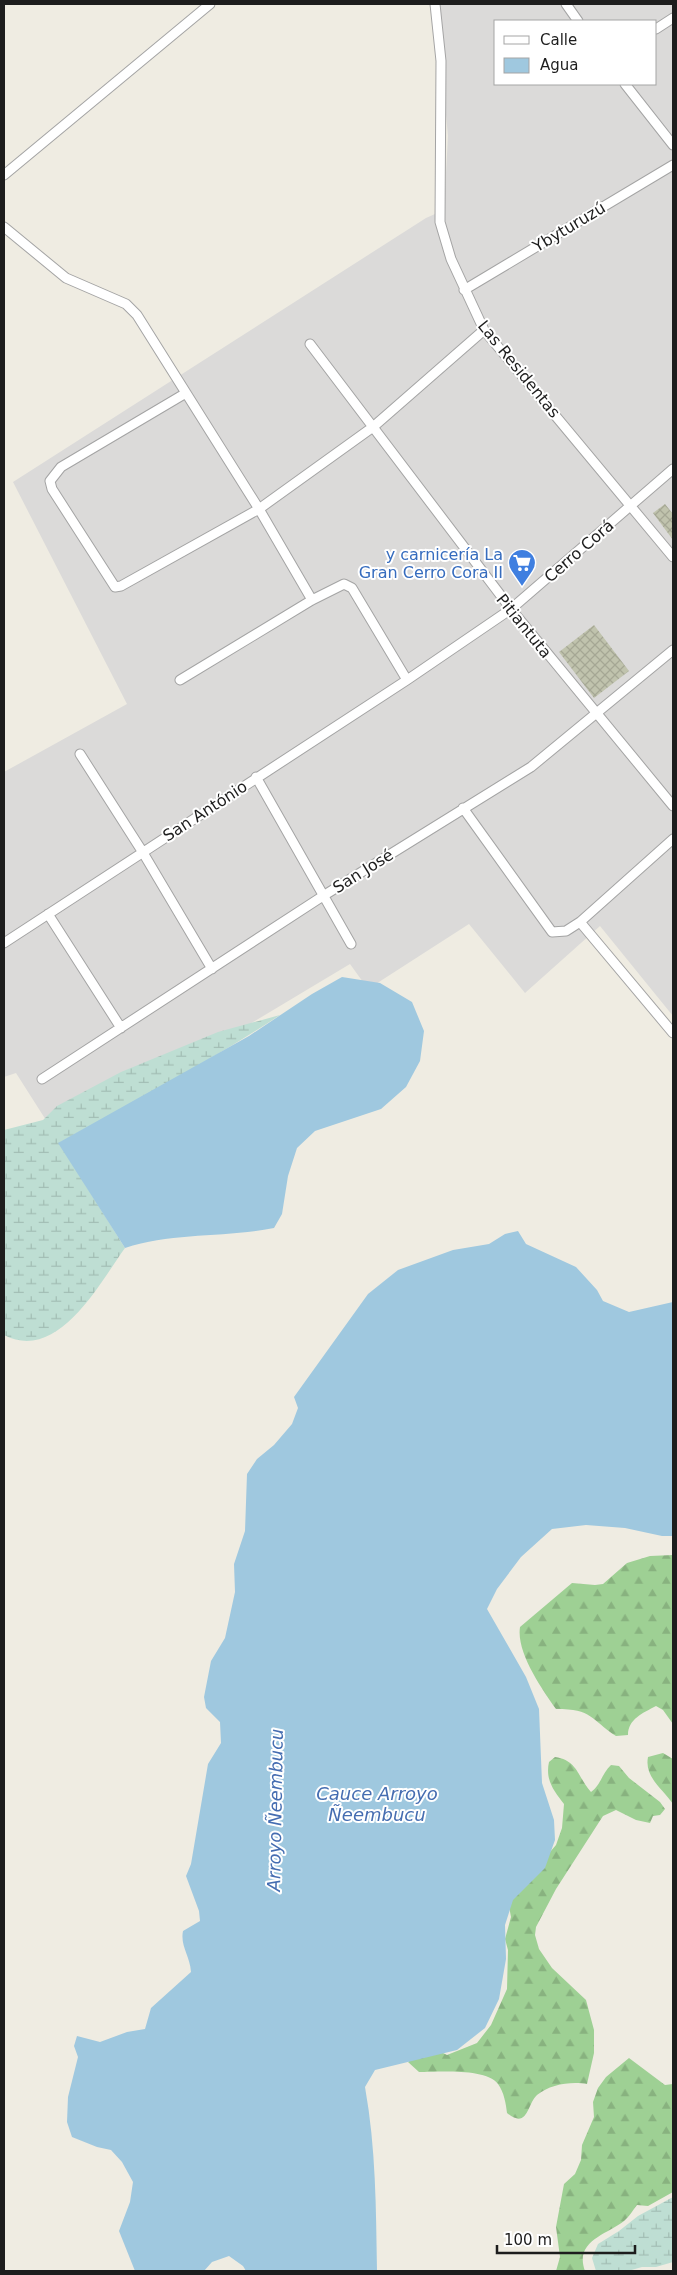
<svg xmlns="http://www.w3.org/2000/svg" width="677" height="2275" font-family="'DejaVu Sans',sans-serif">
  <defs>
    <pattern id="construction-cross-hatch" width="8" height="8" patternUnits="userSpaceOnUse" patternTransform="scale(1.25)"><rect width="8" height="8" fill="#c0c3ad"/><path d="M0 0l8 8M0 8l8-8" fill="none" stroke="#a5a794"/></pattern>
    <pattern id="forest-firs" width="22" height="20" patternUnits="userSpaceOnUse" patternTransform="scale(1.25)"><rect width="22" height="20" fill="#9ed094"/><path d="M5 1l3.5 6h-7zM16 11l3.5 6h-7z" fill="#88b27f"/></pattern>
    <pattern id="wetland-marsh" width="20" height="14" patternUnits="userSpaceOnUse" patternTransform="scale(1.25)"><rect width="20" height="14" fill="#beded3"/><path d="M1 5h8M5 5V1M11 12h8M15 12V8" fill="none" stroke="#a3beb5"/></pattern>
  </defs>
  <rect width="100%" height="100%" fill="#efece2"/>
  <!-- residential -->
  <path fill="#dbdad9" fill-rule="evenodd" d="M 432,4 L 673,4 L 673,1016 L 600,926 L 525,993 L 469,924 L 368,989 L 350,964 L 58,1139 L 16,1073 L 4,1077 L 4,772 L 127,704 L 13,482 L 426,218 L 444,210 L 448,136 L 439,40 ZM 496,21 L 656,21 L 656,84 L 496,84 Z"/>
  <!-- construction -->
  <path fill="url(#construction-cross-hatch)" d="M 665,504 L 673,514 L 673,540 L 653,513 Z
    M 594,625 L 629,671 L 594,698 L 559,652 Z"/>
  <!-- forest -->
  <path fill="url(#forest-firs)" d="M 673,1555 L 673,1724 L 663,1710 L 656,1706 C 643,1713 628,1719 628,1735 L 616,1736 C 590,1719 593,1709 556,1709 C 542,1689 516,1652 520,1627 L 572,1583 L 595,1585 L 603,1584 L 627,1563 L 650,1556 Z
    M 663,1753 L 673,1759 L 673,1804 C 663,1789 644,1777 648,1757 Z
    M 555,1757 C 578,1760 578,1778 591,1792 C 601,1785 602,1773 611,1765 L 619,1766 L 629,1778 L 660,1802 L 665,1809 L 660,1815 L 653,1816 L 650,1823 L 636,1820 L 616,1810 L 603,1816 L 556,1889 L 536,1927 L 535,1935 L 539,1949 L 552,1968 L 586,2000 L 594,2030 L 594,2053 L 587,2084 C 572,2081 550,2084 537,2095 C 527,2104 528,2130 507,2113 C 506,2104 504,2092 498,2084 C 486,2068 438,2072 419,2072 L 408,2062 L 427,2045 L 447,2055 L 477,2043 L 491,2025 L 507,1989 L 508,1950 L 505,1939 L 511,1917 L 508,1901 L 556,1845 L 562,1828 L 564,1804 C 554,1791 545,1780 549,1762 Z
    M 629,2058 L 665,2085 L 673,2084 L 673,2192 L 648,2206 L 637,2205 C 633,2210 629,2217 624,2221 C 606,2235 574,2241 585,2271 L 556,2271 L 560,2257 L 556,2227 L 564,2184 L 575,2174 L 581,2160 L 582,2145 L 594,2117 L 593,2102 L 598,2088 L 606,2077 Z"/>
  <!-- wetland -->
  <path fill="url(#wetland-marsh)" d="M 280,1015 C 209,1062 133,1102 59,1143 L 125,1248 C 99,1284 58,1363 4,1335 L 4,1130 L 43,1120 L 57,1106 L 121,1072 L 218,1032 Z
    M 673,2197 L 673,2262 L 656,2267 L 642,2267 L 628,2271 L 596,2271 L 592,2258 L 598,2244 L 619,2231 L 638,2216 Z"/>
  <!-- water -->
  <path fill="#9fc8df" d="M 342,977 L 380,983 L 412,1002 L 424,1031 L 420,1061 L 406,1087 L 381,1109 L 315,1131 L 297,1148 L 288,1176 L 282,1214 L 274,1228 C 224,1238 173,1232 125,1248 L 58,1143 L 249,1036 L 312,994 Z
    M 518,1231 L 526,1244 L 576,1267 L 597,1290 L 603,1301 L 629,1312 L 673,1302 L 673,1536 L 662,1536 L 625,1528 L 586,1525 L 552,1529 L 521,1557 L 497,1589 L 487,1609 L 526,1677 L 539,1709 L 542,1783 L 554,1820 L 555,1840 L 545,1868 L 513,1900 L 505,1925 L 506,1959 L 499,1999 L 485,2028 L 457,2050 L 375,2070 L 365,2087 C 376,2148 376,2209 377,2271 L 246,2271 L 243,2266 L 229,2256 L 212,2262 L 204,2271 L 135,2271 L 119,2231 L 130,2202 L 133,2182 L 122,2162 L 111,2150 L 97,2147 L 72,2137 L 67,2122 L 68,2097 L 78,2057 L 74,2046 L 77,2036 L 100,2042 L 127,2032 L 145,2029 L 151,2008 L 191,1972 C 190,1956 180,1946 183,1931 L 200,1921 L 199,1911 L 186,1876 L 191,1864 L 208,1764 L 221,1743 L 220,1722 L 206,1708 L 204,1697 L 211,1661 L 225,1638 L 235,1592 L 234,1564 L 245,1531 L 247,1474 L 257,1459 L 274,1445 L 292,1424 L 298,1408 L 294,1397 L 368,1294 L 398,1270 L 453,1250 L 489,1244 L 505,1234 Z"/>
  <g fill="none" stroke-linecap="round" stroke-linejoin="round">
    <defs>
      <path id="minor" d="M 435,4 L 441,61 L 440,222 L 451,259 L 484,330 L 673,557
        M 566,4 L 578,21
        M 656,29 L 673,18
        M 625,84 L 673,145
        M 4,175 L 210,4
        M 4,227 L 66,278 L 126,304 L 137,315 L 259,509 L 312,600
        M 464,290 L 673,165
        M 310,344 L 511,609 L 673,806
        M 186,393 L 61,467 L 50,481 L 52,489 L 115,587 L 121,586 L 259,509 L 373,427 L 484,330
        M 180,680 L 312,600 L 344,584 L 352,588 L 407,680
        M 80,754 L 142,851 L 212,969
        M 256,777 L 351,944
        M 463,808 L 552,932 L 566,931 L 580,922 L 673,1033
        M 48,914 L 121,1028
        M 580,922 L 673,839
        M 4,943 L 407,680 L 511,609 L 673,469
        M 42,1079 L 323,896 L 531,767 L 673,650"/>
    </defs>
    <!-- minor casing -->
    <use href="#minor" stroke="#a4a4a4" stroke-width="11"/>
    <!-- minor -->
    <use href="#minor" stroke="#fff" stroke-width="9"/>
  </g>
  <!-- icons -->
  <defs>
    <symbol id="supermarket-pin" viewBox="-11 -11 22 30"><path d="M0 17L-7.5 6A9.5 9.5 0 1 1 7.5 6Z" fill="#3f7fe0" stroke="#fff"/><path d="M-6-5.5h2.5l.6 2H6L4.5 2H-2.5L-4.4-4H-6ZM-1.5 3.2a1.3 1.3 0 1 0 .1 0ZM3 3.2a1.3 1.3 0 1 0 .1 0Z" fill="#fff"/></symbol>
  </defs>
  <g fill-rule="evenodd">
    <use href="#supermarket-pin" x="506" y="547" width="32" height="43"/>
  </g>
  <g text-anchor="middle" dominant-baseline="central" stroke-width="4" stroke-linejoin="round" paint-order="stroke">
    <!-- street labels -->
    <g font-size="16" fill="#1d1d1d" stroke="#fff">
      <text transform="translate(569 227) rotate(-31)">Ybyturuzú</text>
      <text transform="translate(519 369) rotate(51)">Las Residentas</text>
      <text transform="translate(579 551) rotate(-41)">Cerro Corá</text>
      <text transform="translate(524 626) rotate(51)">Pitiantuta</text>
      <text transform="translate(205 811) rotate(-33)">San António</text>
      <text transform="translate(363 871) rotate(-32)">San José</text>
    </g>
    <!-- shop labels -->
    <g font-size="16" fill="#366cbe" stroke="#fff" text-anchor="end">
      <text x="503" y="554">y carnicería La<tspan x="503" dy="18">Gran Cerro Cora II</tspan></text>
    </g>
    <!-- water labels -->
    <g font-size="18" font-style="italic" fill="#456db1" stroke="#fff">
      <text x="377" y="1793">Cauce Arroyo<tspan x="377" dy="21">Ñeembucu</tspan></text>
      <text transform="translate(275 1810) rotate(-89)">Arroyo Ñeembucu</text>
    </g>
  </g>
  <!-- border -->
  <rect width="677" height="2275" fill="none" stroke="#1d1d1d" stroke-width="10"/>
  <!-- legend -->
  <rect x="494" y="20" width="162" height="65" fill="#ffffff" stroke="#a5a5a5"/>
  <rect x="504" y="36" width="25" height="8" fill="#ffffff" stroke="#a5a5a5"/>
  <text x="540" y="45" font-size="15" fill="#1d1d1d">Calle</text>
  <rect x="504" y="58" width="25" height="15" fill="#9fc8df" stroke="#a5a5a5"/>
  <text x="540" y="70" font-size="15" fill="#1d1d1d">Agua</text>
  <!-- scale -->
  <path d="M497 2245v8h138v-8" fill="none" stroke="#1d1d1d" stroke-width="2.5"/>
  <text x="504" y="2245" font-size="15" fill="#1d1d1d" stroke="#ffffff" stroke-width="4" paint-order="stroke">100 m</text>
</svg>
